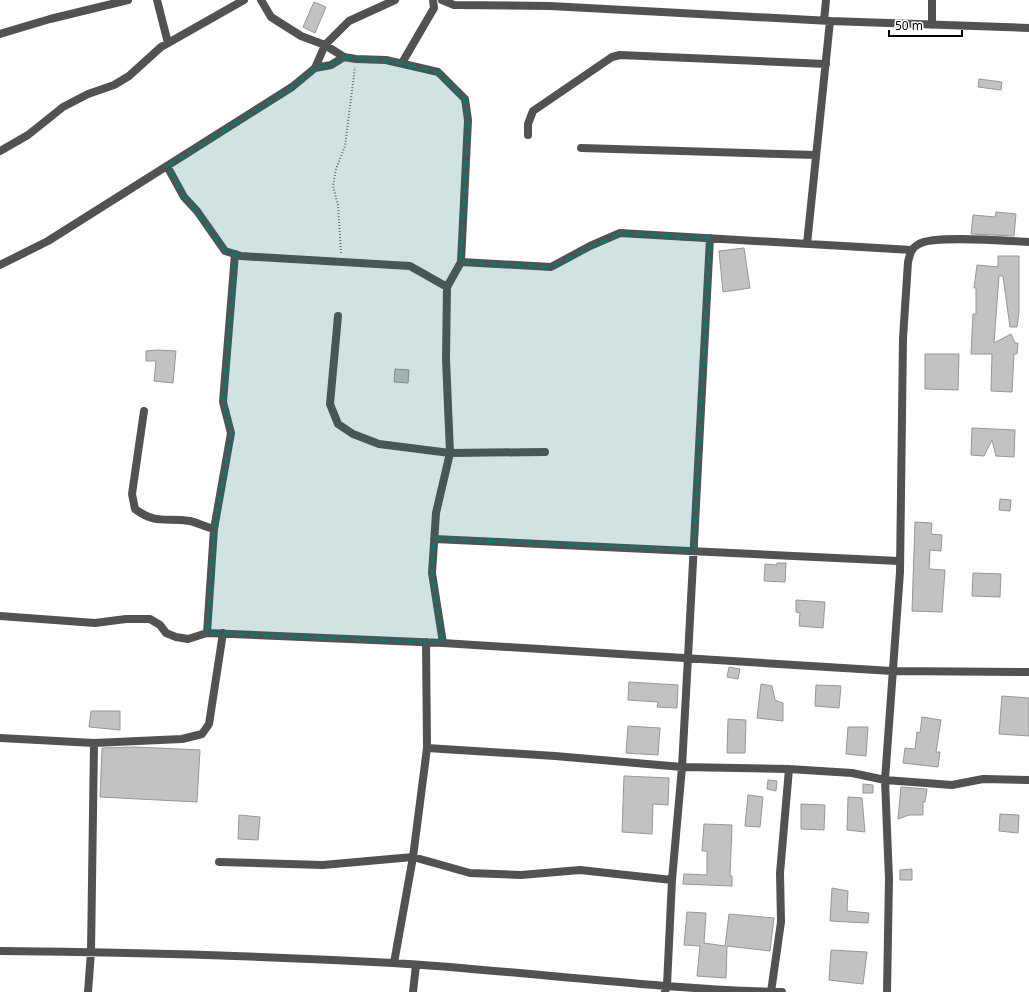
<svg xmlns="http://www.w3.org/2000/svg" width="1029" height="992" font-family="'Noto Sans',sans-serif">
  <rect width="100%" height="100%" fill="#fff"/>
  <!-- building -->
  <path fill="#c2c2c2" stroke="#969696" d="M 314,2 L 326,7 L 315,33 L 303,27 Z
    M 979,79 L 1002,82 L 1001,90 L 978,87 Z
    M 996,212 L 1016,214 L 1014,236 L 971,234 L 973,215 L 995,217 Z
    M 744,248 L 750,288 L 723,292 L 719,251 Z
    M 998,256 L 1019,256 L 1019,312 L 1017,327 L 1010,327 L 1003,276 L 999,276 L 994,343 L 1011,334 L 1015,343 L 1018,343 L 1017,354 L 1014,354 L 1012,392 L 991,391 L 992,354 L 971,354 L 973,314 L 976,314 L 976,288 L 974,288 L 977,265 L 998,267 Z
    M 157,350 L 176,351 L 173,383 L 154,381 L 156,361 L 146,361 L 146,351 Z
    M 925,354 L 959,354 L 958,390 L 925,389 Z
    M 395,369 L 409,370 L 408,383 L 394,382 Z
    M 972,428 L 1015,430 L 1014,457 L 996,456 L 992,440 L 984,456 L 971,455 Z
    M 1000,499 L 1011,500 L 1010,511 L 999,510 Z
    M 915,522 L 932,523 L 931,534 L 942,535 L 941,551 L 930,550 L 929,569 L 945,570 L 942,612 L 912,611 Z
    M 777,563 L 786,563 L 785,582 L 764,581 L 765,564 L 777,565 Z
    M 973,573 L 1001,574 L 1000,597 L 972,596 Z
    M 796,600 L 825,602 L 823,628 L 799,626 L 800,613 L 796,612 Z
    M 729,667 L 740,669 L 738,679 L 727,677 Z
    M 629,682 L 678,685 L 677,708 L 657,707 L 658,702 L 628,700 Z
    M 761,684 L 772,686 L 775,700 L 783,703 L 783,721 L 757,718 Z
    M 816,685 L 841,686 L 839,708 L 815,706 Z
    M 1002,696 L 1029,698 L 1029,736 L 999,734 Z
    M 91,711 L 120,711 L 120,730 L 89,727 Z
    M 922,717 L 941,720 L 936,752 L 940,752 L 938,767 L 903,763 L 905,748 L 915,749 L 917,732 L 920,733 Z
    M 728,719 L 746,720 L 745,753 L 727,753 Z
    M 628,726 L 660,728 L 658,755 L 626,753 Z
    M 848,727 L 868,727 L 866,756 L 846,754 Z
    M 135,747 L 200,750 L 197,802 L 100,797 L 102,748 Z
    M 624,776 L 669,778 L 668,805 L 653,804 L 652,834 L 622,832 Z
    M 768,780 L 777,781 L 776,791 L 767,789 Z
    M 863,784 L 873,785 L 873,793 L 863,793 Z
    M 901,787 L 927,789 L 925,802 L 923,802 L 923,815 L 909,815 L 898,819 Z
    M 748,795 L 763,797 L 760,827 L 745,826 Z
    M 848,797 L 862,798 L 865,832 L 847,830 Z
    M 801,804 L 825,805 L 824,830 L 801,829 Z
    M 1000,814 L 1019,815 L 1018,833 L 999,831 Z
    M 239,815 L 260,817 L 258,840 L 238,839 Z
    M 704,824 L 732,825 L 730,876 L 732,876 L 732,886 L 683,884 L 684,874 L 707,875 L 707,851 L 702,851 Z
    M 912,869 L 912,880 L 900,880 L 900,870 Z
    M 832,888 L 848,891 L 847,911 L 869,913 L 868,923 L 830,921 Z
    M 687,912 L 706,913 L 704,943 L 725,946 L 729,914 L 774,918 L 770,951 L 727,946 L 726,978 L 697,976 L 700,946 L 684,945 Z
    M 831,950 L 867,952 L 863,984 L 829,980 Z"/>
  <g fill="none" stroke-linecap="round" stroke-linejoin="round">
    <!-- path -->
    <path stroke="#747474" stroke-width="2" stroke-dasharray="1 2" stroke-linecap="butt" d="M 341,253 L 338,205 L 333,186 L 336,169 L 345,146 L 355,67"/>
    <!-- street -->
    <path stroke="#525252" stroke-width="8" d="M 157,0 L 168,43
      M 261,0 L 271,17 L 301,36 L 325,45 L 344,57 L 356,59 L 386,60 L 438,72 L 465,99 L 468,120 L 461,262
      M 442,0 L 454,5 L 550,6 L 830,21 L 1029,28
      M 824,21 L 826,0
      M 932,25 L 932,0
      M 0,34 L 50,19 L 128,0
      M 402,63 L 434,8 L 433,0
      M 315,68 L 331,65 L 344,57
      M 528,135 L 528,124 L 533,111 L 612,57 L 620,55 L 826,64
      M 581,148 L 816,155
      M 0,151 L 28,135 L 63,107 L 88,94 L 114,85 L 129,76 L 161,47 L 244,0
      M 167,166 L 184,197 L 197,211 L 225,251 L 241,256 L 410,266 L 447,287
      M 807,244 L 830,21
      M 0,265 L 48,241 L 292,87 L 315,68 L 325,45 L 349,21 L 395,0
      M 338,316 L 330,404 L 338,424 L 353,434 L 379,444 L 450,453 L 545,452
      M 144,411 L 132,494 L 135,509 C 156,525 167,517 190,521 C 198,523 206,527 214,529
      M 434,539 L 899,561
      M 0,616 L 95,623 L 126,619 L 150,619 L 160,625 L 166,633 L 176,637 L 188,639 L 207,633 L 443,643 L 892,671 L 1029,672
      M 207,633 L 214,529 L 231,433 L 223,402 L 235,254
      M 426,642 L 427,748
      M 443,643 L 432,573 L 436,513 L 450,453 L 446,359 L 447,287 L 461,262 L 551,267 L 590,246 L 620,233 L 912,250
      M 0,738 L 94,743 L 182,739 L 202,734 L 209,724 L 223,633
      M 219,862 L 323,865 L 413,857 L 470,873 L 521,875 L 580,870 L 672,880
      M 0,951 C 131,952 262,956 393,963 C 523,971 652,989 782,992
      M 394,963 L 413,857 L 427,748 L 555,756 L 682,767 L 789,769 L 852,773 L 885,780 L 900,572 L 903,338 L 908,262 C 910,254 911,248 919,244 C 934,235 1007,241 1029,242
      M 88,992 L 91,952 L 94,743
      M 413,992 L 416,965
      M 665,992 L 667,985 L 672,880 L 682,767 L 688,657 L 710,238
      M 771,992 L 781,922 L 780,873 L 789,769
      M 887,992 L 889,879 L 885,780 L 952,785 L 983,779 L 1029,780"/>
  </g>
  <!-- marked area -->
  <path fill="#0f766e" fill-opacity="0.2" stroke="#0f766e" stroke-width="3" stroke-dasharray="8 5" stroke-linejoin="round" d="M 344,57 L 386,60 L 438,72 L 465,99 L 468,120 L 461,262 L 551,267 L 620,233 L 710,238 L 694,550 L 434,539 L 432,573 L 443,643 L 207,633 L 214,529 L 231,433 L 223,402 L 235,254 L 225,251 L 184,197 L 167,166 L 292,87 L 315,68 L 331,65 Z"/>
  <!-- scale -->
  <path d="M889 30v6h73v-6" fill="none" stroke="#000000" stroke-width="2"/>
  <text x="895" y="30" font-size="12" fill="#000000" stroke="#ffffff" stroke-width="3" paint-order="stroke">50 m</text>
</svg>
